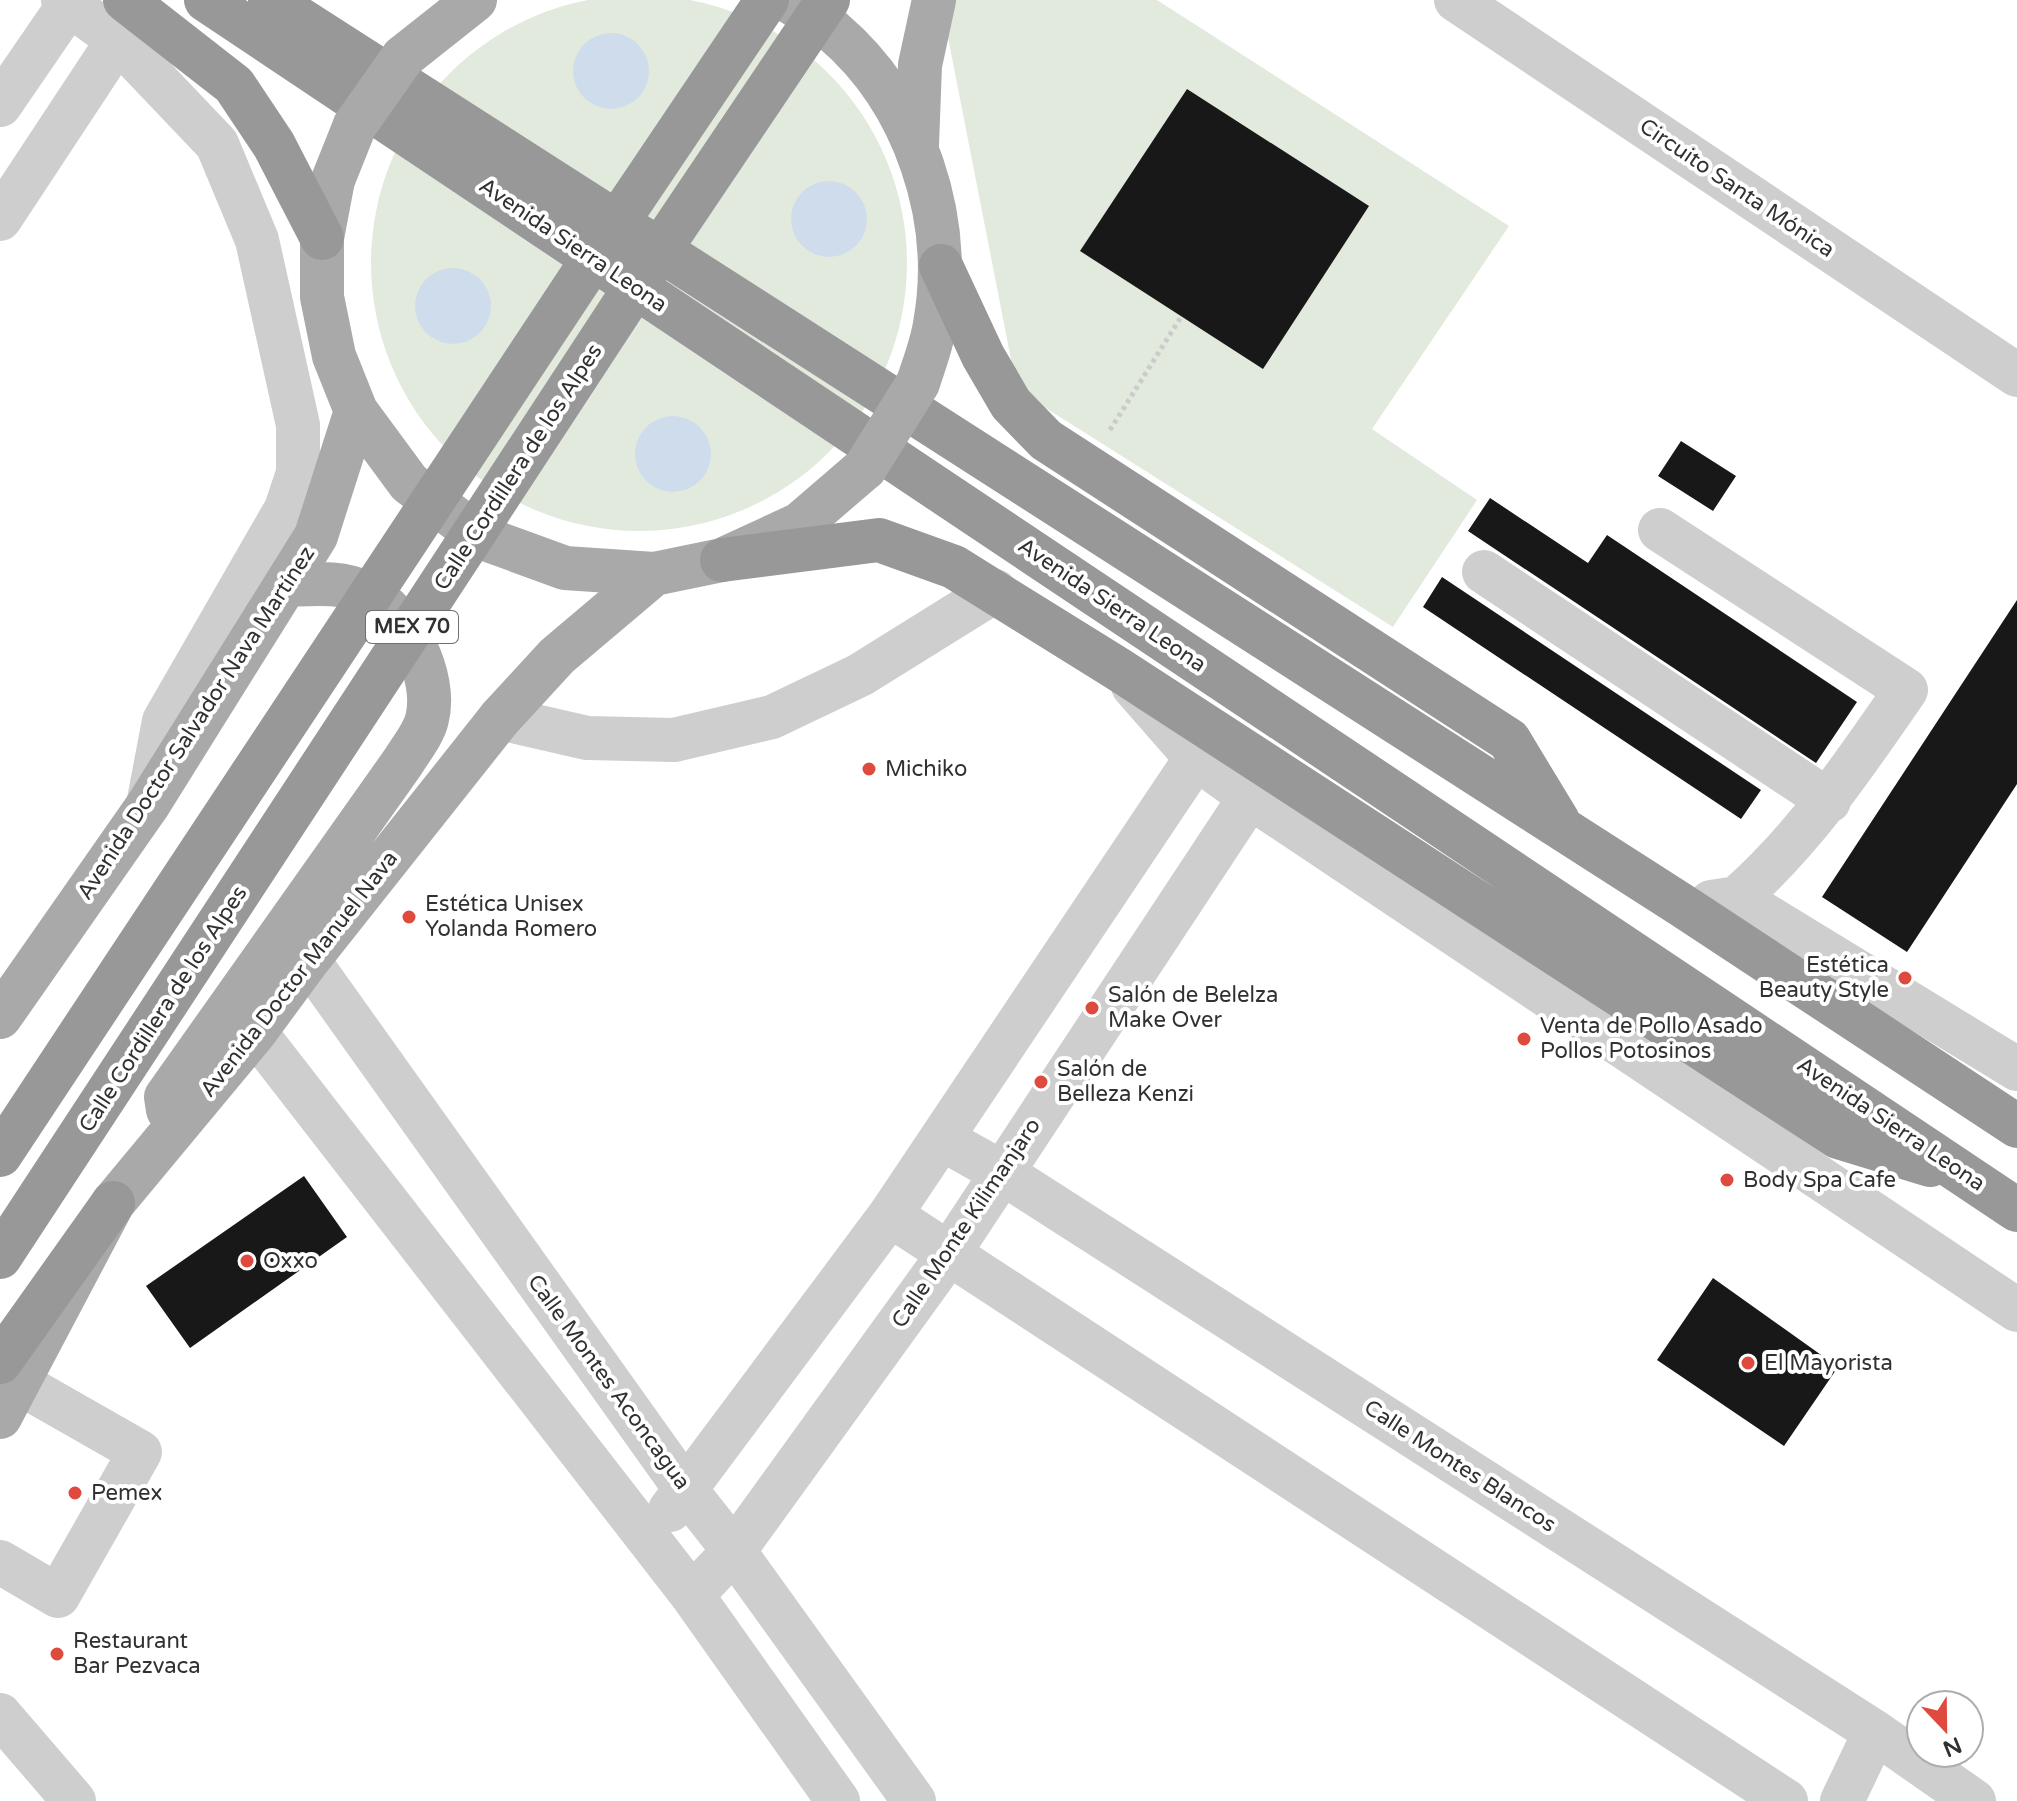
<svg xmlns="http://www.w3.org/2000/svg" width="2017" height="1801" font-family="'Varela Round',sans-serif">
  <rect width="100%" height="100%" fill="#fff"/>
  <!-- green -->
  <path fill="#e2eade" d="M371 263a268 268 0 1 1 536 0a268 268 0 1 1-536 0Z
    M 956,0 L 1157,0 L 1509,226 L 1372,429 L 1477,500 L 1393,627 L 1017,390 L 944,17 Z"/>
  <!-- water -->
  <path fill="#cedcec" d="M573 71a38 38 0 1 1 76 0a38 38 0 1 1-76 0Z
    M791 219a38 38 0 1 1 76 0a38 38 0 1 1-76 0Z
    M415 306a38 38 0 1 1 76 0a38 38 0 1 1-76 0Z
    M635 454a38 38 0 1 1 76 0a38 38 0 1 1-76 0Z"/>
  <!-- building -->
  <path fill="#181818" d="M 1187,89 L 1369,206 L 1263,369 L 1080,251 Z
    M 1681,441 L 1736,476 L 1713,511 L 1658,476 Z
    M 1490,498 L 1588,563 L 1607,535 L 1857,702 L 1816,763 L 1468,531 Z
    M 1442,577 L 1761,790 L 1741,819 L 1423,607 Z
    M 2017,600 L 2017,784 L 1907,952 L 1822,897 Z
    M 304,1176 L 347,1237 L 190,1348 L 146,1286 Z
    M 1713,1278 L 1838,1367 L 1784,1446 L 1657,1360 Z"/>
  <g fill="none" stroke-linecap="round" stroke-linejoin="round">
    <!-- path -->
    <path stroke="#cbcbcb" stroke-width="5" stroke-dasharray="4 4" stroke-linecap="butt" d="M 1110,430 L 1181,317"/>
    <!-- minor -->
    <path stroke="#cecece" stroke-width="44" d="M 63,0 L 118,40 L 217,144 L 257,240 L 298,425 L 298,473 L 286,509 L 164,721 L 148,805
      M 1456,0 L 2017,375
      M 0,105 L 72,0
      M 0,219 L 118,40 L 136,20
      M 1660,530 L 1906,690 C 1855,764 1805,838 1737,898
      M 1484,572 L 1829,801
      M 1133,686 L 1196,758 L 1250,797 L 2017,1310
      M 500,718 L 587,738 L 674,740 L 772,717 L 860,675 L 995,591
      M 1711,902 L 1737,898 L 2017,1069
      M 308,960 L 686,1490 L 734,1551 L 914,1801
      M 255,1032 L 692,1595 L 838,1801
      M 942,1139 L 1001,1172 L 1875,1732 L 1974,1801
      M 890,1215 L 1786,1801
      M 670,1510 L 890,1215 L 1196,758
      M 0,1562 L 58,1596 L 140,1452 L 19,1383
      M 692,1595 L 734,1551 L 948,1255 L 1250,797
      M 0,1715 L 74,1801
      M 1842,1801 L 1875,1732"/>
    <!-- major -->
    <path stroke="#a9a9a9" stroke-width="44" d="M 787,0 C 802,10 820,19 833,31 C 915,101 954,218 935,324 C 932,344 924,364 918,383
      M 403,57 L 475,0
      M 355,125 L 333,180 L 322,238 L 322,297 L 334,356 L 356,411 L 409,483 L 480,537 L 565,568 L 654,574 L 722,560 L 800,524 L 865,468
      M 917,145 L 920,65 L 934,0
      M 0,1017 L 148,805 L 316,536 L 356,411
      M 168,1110 L 166,1097 L 403,762 C 411,749 424,733 427,719 C 438,676 405,612 366,593 C 341,581 314,584 287,585
      M 0,1417 L 113,1203 L 255,1032 L 308,960 L 500,718 L 557,656 L 654,574"/>
    <!-- highway -->
    <path stroke="#989898" stroke-width="44" d="M 125,0 L 234,85 L 274,145 L 322,238
      M 206,0 L 2017,1210
      M 270,0 L 1683,906 L 2017,1126
      M 941,266 L 983,356 L 1011,404 L 1046,440 L 1509,740 L 1558,821
      M 722,560 L 879,540 L 954,567 L 1118,669 L 1838,1137 L 1930,1165
      M 0,1362 L 113,1203"/>
    <!-- major-bridge -->
    <path stroke="#a9a9a9" stroke-width="44" d="M 355,125 L 403,57
      M 865,468 L 918,383"/>
    <!-- highway-bridge -->
    <path stroke="#989898" stroke-width="44" d="M 0,1155 L 604,242 L 767,0
      M 0,1257 L 649,266 L 828,0"/>
  </g>
  <!-- markers -->
  <g fill="#de4b3e" stroke="#fff" stroke-width="3">
    <circle cx="869" cy="769" r="8"/>
    <circle cx="409" cy="917" r="8"/>
    <circle cx="1905" cy="978" r="8"/>
    <circle cx="1092" cy="1008" r="8"/>
    <circle cx="1524" cy="1039" r="8"/>
    <circle cx="1041" cy="1082" r="8"/>
    <circle cx="1727" cy="1180" r="8"/>
    <circle cx="247" cy="1261" r="8"/>
    <circle cx="1748" cy="1363" r="8"/>
    <circle cx="75" cy="1493" r="8"/>
    <circle cx="57" cy="1654" r="8"/>
  </g>
  <g text-anchor="middle" dominant-baseline="central" stroke-width="8" stroke-linejoin="round" paint-order="stroke">
    <!-- shield labels -->
    <rect fill="#fff" stroke="#6f6f6f" stroke-width="2" x="366" y="611" width="92" height="32" rx="6"/>
    <g font-size="20" font-weight="bold" fill="#313131">
      <text x="412" y="627">MEX 70</text>
    </g>
    <!-- street labels -->
    <g font-size="22" fill="#313131" stroke="#fff">
      <text transform="translate(1737 188) rotate(34)">Circuito Santa Mónica</text>
      <text transform="translate(573 245) rotate(34)">Avenida Sierra Leona</text>
      <text transform="translate(518 467) rotate(-57)">Calle Cordillera de los Alpes</text>
      <text transform="translate(1112 605) rotate(34)">Avenida Sierra Leona</text>
      <text transform="translate(196 723) rotate(-57)">Avenida Doctor Salvador Nava Martínez</text>
      <text transform="translate(299 974) rotate(-52)">Avenida Doctor Manuel Nava</text>
      <text transform="translate(163 1009) rotate(-57)">Calle Cordillera de los Alpes</text>
      <text transform="translate(1891 1124) rotate(34)">Avenida Sierra Leona</text>
      <text transform="translate(966 1223) rotate(-56)">Calle Monte Kilimanjaro</text>
      <text transform="translate(609 1382) rotate(54)">Calle Montes Aconcagua</text>
      <text transform="translate(1460 1466) rotate(33)">Calle Montes Blancos</text>
    </g>
    <!-- poi labels -->
    <g font-size="22" fill="#313131" stroke="#fff" text-anchor="start">
      <text x="885" y="769">Michiko</text>
      <text x="425" y="904">Estética Unisex<tspan x="425" dy="25">Yolanda Romero</tspan></text>
      <text x="1889" y="965" text-anchor="end">Estética<tspan x="1889" dy="25">Beauty Style</tspan></text>
      <text x="1108" y="995">Salón de Belelza<tspan x="1108" dy="25">Make Over</tspan></text>
      <text x="1540" y="1026">Venta de Pollo Asado<tspan x="1540" dy="25">Pollos Potosinos</tspan></text>
      <text x="1057" y="1069">Salón de<tspan x="1057" dy="25">Belleza Kenzi</tspan></text>
      <text x="1743" y="1180">Body Spa Cafe</text>
      <text x="263" y="1261">Oxxo</text>
      <text x="1764" y="1363">El Mayorista</text>
      <text x="91" y="1493">Pemex</text>
      <text x="73" y="1641">Restaurant<tspan x="73" dy="25">Bar Pezvaca</tspan></text>
    </g>
  </g>
  <!-- north arrow -->
  <g transform="translate(1945 1729) rotate(158)"><circle r="38" fill="#ffffff" stroke="#adadad" stroke-width="2"/>
  <path d="M0-6L14 30L0 20L-14 30Z" fill="#de4b3e"/>
  <text y="-12" font-size="22" font-weight="bold" text-anchor="middle" fill="#313131">N</text>
  </g>
</svg>
